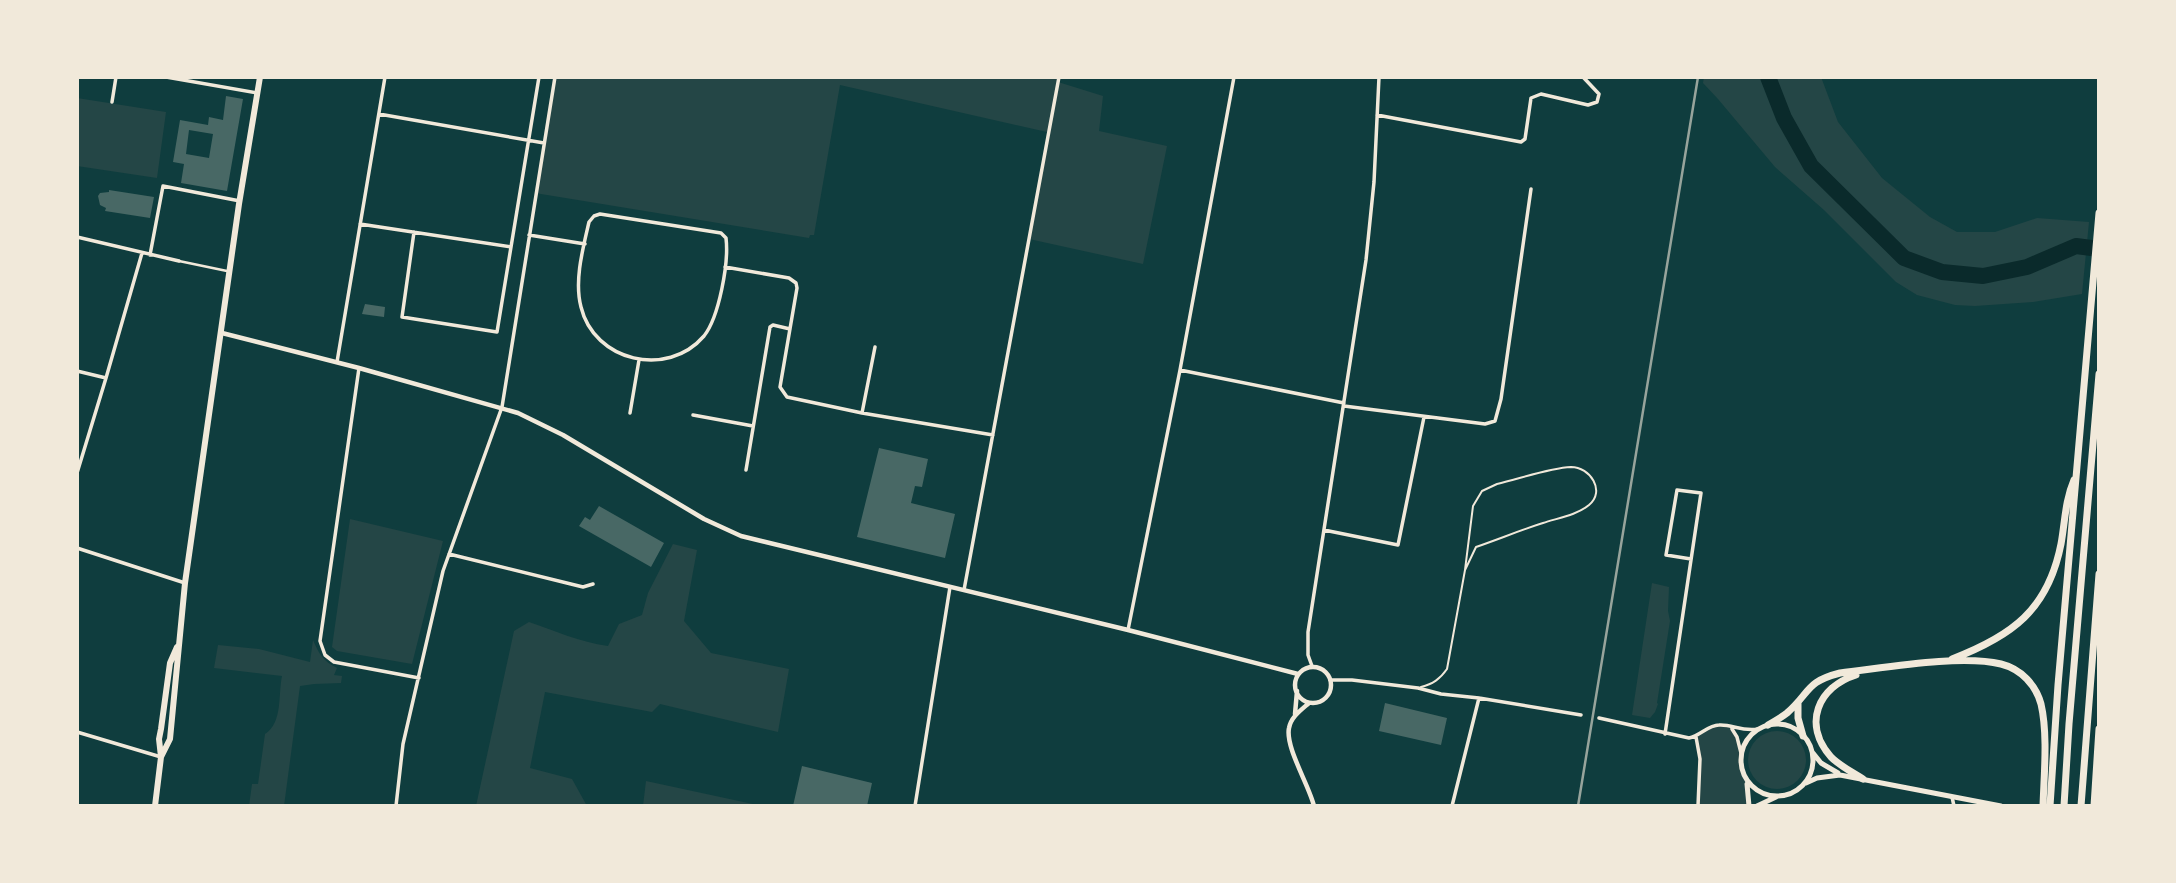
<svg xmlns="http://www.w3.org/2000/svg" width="2176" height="883" font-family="'Space Grotesk',sans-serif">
  <rect width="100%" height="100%" fill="#0f3d3e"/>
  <!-- green -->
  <path fill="#244646" d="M 553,77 L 1058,77 L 1058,82 L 1103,96 L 1099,131 L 1167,146 L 1143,264 L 1029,239 L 1047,132 L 840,85 L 814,235 L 810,235 L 809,238 L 535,193 Z
    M 1704,77 L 1821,77 L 1838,122 L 1882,178 L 1930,217 L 1957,232 L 1995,232 L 2037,218 L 2089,222 L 2082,294 L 2033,302 L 1975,306 L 1955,305 L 1917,295 L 1896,282 L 1824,210 L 1775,167 L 1718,99 L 1703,83 Z
    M 77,98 L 166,112 L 157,178 L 77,166 Z
    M 350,519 L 443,541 L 412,664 L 337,651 L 332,647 Z
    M 673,544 L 697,550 L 684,621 L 711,653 L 789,669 L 778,732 L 660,704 L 652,712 L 545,692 L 530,768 L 572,779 L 587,806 L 476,806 L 514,631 L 529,622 C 556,631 579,642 608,646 L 619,624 L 642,615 L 648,593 Z
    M 1652,583 L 1669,587 L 1668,611 L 1670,621 L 1657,703 L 1658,704 L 1655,712 L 1650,718 L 1632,715 Z
    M 313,640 C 319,654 323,661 337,668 L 334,675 L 342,676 L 341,683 L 314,684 L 300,686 L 284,806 L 249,806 L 252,784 L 258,784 L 265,734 C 283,723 278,694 282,676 L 214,668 L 218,645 L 259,649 L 310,662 Z
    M 1714,726 L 1730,727 C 1740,738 1739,753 1741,766 C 1744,781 1750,789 1749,806 L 1698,806 L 1700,775 L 1696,737 Z
    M1748 760a29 29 0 1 1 58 0a29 29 0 1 1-58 0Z
    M 646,781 L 762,806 L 643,806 Z"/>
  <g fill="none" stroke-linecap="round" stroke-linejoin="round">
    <!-- river -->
    <path stroke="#0a2a2b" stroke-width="16" d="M 1768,77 L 1784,118 L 1811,166 L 1904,258 L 1942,272 L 1983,276 L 2027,267 L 2076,246 L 2099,249"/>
  </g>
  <!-- building -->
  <path fill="#486865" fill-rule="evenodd" d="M 226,96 L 243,99 L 227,191 L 181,183 L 184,164 L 173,162 L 180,120 L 208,125 L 209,117 L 223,120 ZM 189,130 L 213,134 L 209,158 L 186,154 Z
    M 109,190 L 154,197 L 150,218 L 105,211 L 106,208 L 100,205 L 98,196 L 100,193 L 109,192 Z
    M 365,304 L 385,307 L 384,317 L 362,314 Z
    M 879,448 L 928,459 L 922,487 L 915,486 L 911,503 L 955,514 L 945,558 L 857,537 Z
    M 599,506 L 664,543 L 651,567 L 579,526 L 585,517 L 590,520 Z
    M 1385,703 L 1447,718 L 1441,745 L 1379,731 Z
    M 802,766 L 872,783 L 867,806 L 793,806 Z"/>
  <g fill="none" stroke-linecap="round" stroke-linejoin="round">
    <!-- service -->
    <path stroke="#f1e9da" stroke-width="2" d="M 1421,687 C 1433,684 1440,679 1447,669 L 1465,570 L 1473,506 L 1482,491 L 1497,484 C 1519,479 1549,468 1571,467 C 1590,467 1606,491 1589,505 C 1577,515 1558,518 1543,523 C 1521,530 1499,539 1476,547 L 1465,570"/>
    <!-- pedestrian -->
    <path stroke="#f1e9da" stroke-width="2.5" d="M 179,261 L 227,271"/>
    <!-- minor -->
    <path stroke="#f1e9da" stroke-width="3.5" d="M 166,77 L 257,93
      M 112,102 L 116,77
      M 379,114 L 544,143
      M 1377,115 L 1521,142 L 1525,139 L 1531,98 L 1541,94 L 1588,105 L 1597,102 L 1599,94 L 1583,77
      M 600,214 L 721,233 L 726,238 C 729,263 719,317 704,336 C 667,379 594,361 581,307 C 574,281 583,248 589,222 L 594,216 Z
      M 360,224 L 511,247
      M 414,232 L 402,317 L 497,332 L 539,77
      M 529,235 L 585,244
      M 77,237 L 179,261
      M 150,255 L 163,186 L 240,201
      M 725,267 L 789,278 L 796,283 L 797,288 L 780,387 L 787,397 L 862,413 L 993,435
      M 337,362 L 385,77
      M 359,368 L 320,641 L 325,655 L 334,662 L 419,678
      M 1180,370 L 1344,403
      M 77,371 L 106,378
      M 1344,406 L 1485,424 L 1495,421 L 1501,399 L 1531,189
      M 630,413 L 639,360
      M 862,413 L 875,347
      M 693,415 L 753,426
      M 746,470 L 770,327 L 773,325 L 790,329
      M 77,473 L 106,378 L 142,253
      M 1324,530 L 1398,545 L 1424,417
      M 77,548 L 185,583
      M 449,554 L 583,587 L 593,584
      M 964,590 L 1059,77
      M 1128,630 L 1180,370 L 1234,77
      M 1312,666 L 1308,655 L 1308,632 L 1366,260 L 1374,182 L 1379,77
      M 1330,680 L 1352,680 L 1418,688 L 1441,694 L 1479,698 L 1581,715
      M 1599,718 L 1689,738 C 1700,736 1708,725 1719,725 C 1732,724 1742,732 1758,729
      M 1732,729 L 1737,737 L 1741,753
      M 77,732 L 161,757
      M 1665,734 L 1701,493 L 1677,490 L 1666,555 L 1691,559
      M 1696,737 L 1700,759 L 1698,806
      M 1952,797 L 1954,806
      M 396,806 L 403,744 L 443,571 L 502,407 L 555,77
      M 915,806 L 950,587
      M 1452,806 L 1479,698"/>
    <!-- tertiary -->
    <path stroke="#f1e9da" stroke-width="4.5" d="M 222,333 L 359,368 L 518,413 L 563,435 L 704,519 L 741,536 L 1128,630 L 1298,674
      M1295 685a18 18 0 1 1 36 0a18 18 0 1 1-36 0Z
      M 1309,703 C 1301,710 1291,717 1289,728 C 1285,747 1309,785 1314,806
      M 1295,714 L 1297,691"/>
    <!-- secondary -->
    <path stroke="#f1e9da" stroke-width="5" d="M1741 760a36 36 0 1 1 72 0a36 36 0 1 1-72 0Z
      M 1813,753 L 1821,763 L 1838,773
      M 1806,783 L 1817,778 L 1840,775 L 2001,806
      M 1747,784 L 1749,806
      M 1757,806 L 1776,797"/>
    <!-- primary -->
    <path stroke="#f1e9da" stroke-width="6" d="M 161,757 L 170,739 L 185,583 L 239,204 L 260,77
      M 155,806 L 161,757 L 159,739 L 161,729 L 170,663 L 177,647"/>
    <!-- motorway -->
    <path stroke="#f1e9da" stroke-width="7" d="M 1952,659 C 2012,636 2048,610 2061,544 C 2065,522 2065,501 2074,480
      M 1856,675 C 1818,687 1802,724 1831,757 C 1840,766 1852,772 1863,779
      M 1798,702 L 1798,718 L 1803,736
      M 1768,725 C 1775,721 1782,717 1787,713 C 1811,692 1805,682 1840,673 C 1884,668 1960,654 2001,664 C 2021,669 2036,685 2041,704 C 2048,734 2044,775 2043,806
      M 2050,806 L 2058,685 L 2099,213
      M 2064,806 L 2069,724 L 2099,374
      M 2081,806 L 2099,574
      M 2094,806 L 2099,729"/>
    <!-- rail -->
    <path stroke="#97a49c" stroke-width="2.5" d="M 1578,806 L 1698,77"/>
  </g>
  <!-- border -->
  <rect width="2176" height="883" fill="none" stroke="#f1e9da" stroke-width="158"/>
</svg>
